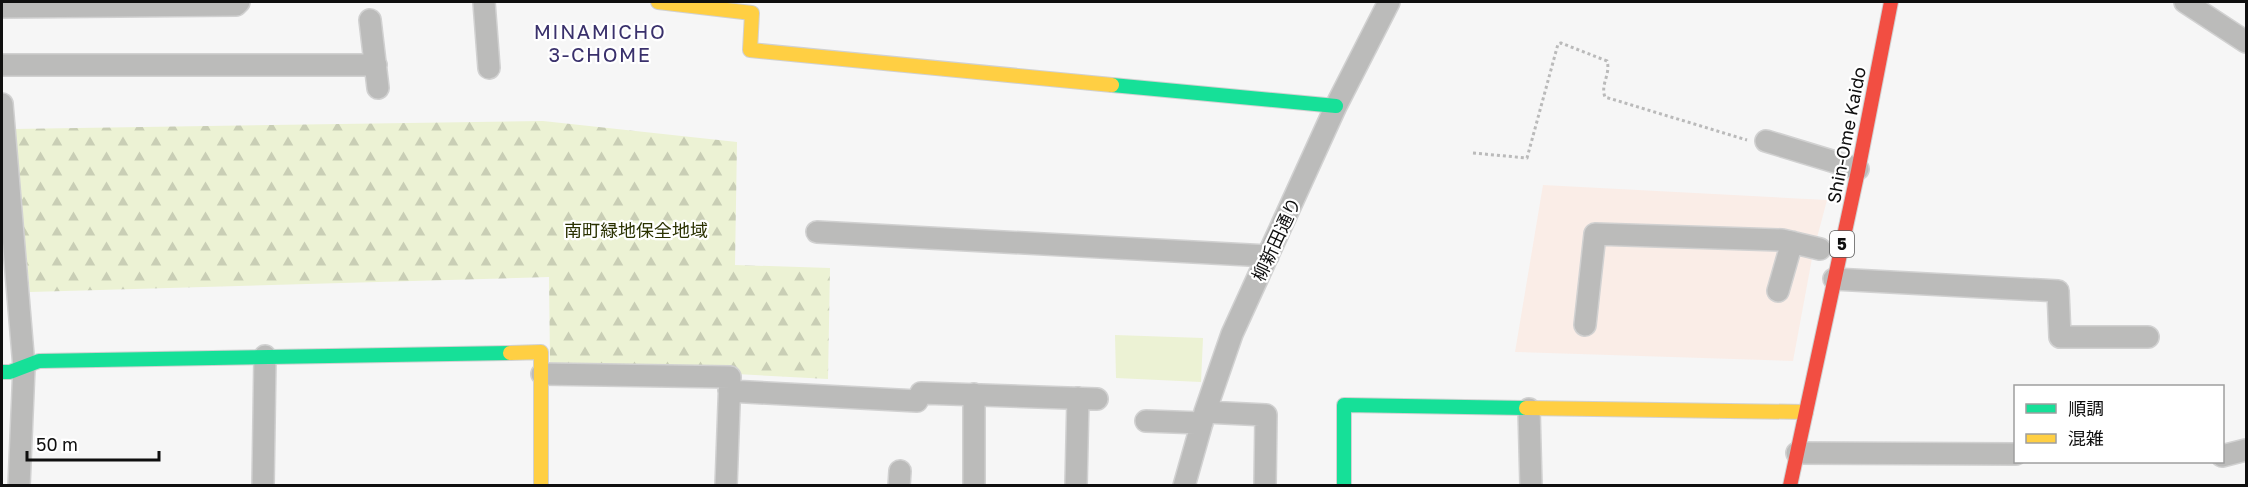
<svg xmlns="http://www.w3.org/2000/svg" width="2248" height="487" font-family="'Golos Text','Noto Sans JP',sans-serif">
  <defs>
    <pattern id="forest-firs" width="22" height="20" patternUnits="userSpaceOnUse" patternTransform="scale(1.5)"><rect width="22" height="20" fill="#ecf2d4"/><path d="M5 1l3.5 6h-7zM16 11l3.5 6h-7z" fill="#c9ceb5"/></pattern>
  </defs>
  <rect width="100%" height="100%" fill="#f6f6f6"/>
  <!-- commercial -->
  <path fill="#faede7" d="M 1543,185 L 1827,200 L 1813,253 L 1793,361 L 1515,352 Z"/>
  <!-- forest -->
  <path fill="url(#forest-firs)" d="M 543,121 L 737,142 L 735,265 L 830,268 L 828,379 L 550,364 L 549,277 L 30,292 L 13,129 Z"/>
  <!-- pitch -->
  <path fill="#ecf2d4" d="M 1115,335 L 1203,338 L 1201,382 L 1116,378 Z"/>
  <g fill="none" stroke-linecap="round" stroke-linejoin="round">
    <defs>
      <path id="street" d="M 484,2 L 489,68
        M 2185,2 L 2246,42
        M 2,7 L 236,5 L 239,2
        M 370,20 L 378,88
        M 2,65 L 376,65
        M 2,104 L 24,367 L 19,486
        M 1766,141 L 1858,169
        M 817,232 L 1268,256
        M 1834,279 L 2058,291 L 2060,337 L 2148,337
        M 1778,291 L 1792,242
        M 1585,325 L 1595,234 L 1782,240 L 1820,249
        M 542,374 L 730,377 L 726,486
        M 729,391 L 917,401 L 921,393 L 1097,399
        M 1529,409 L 1531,486
        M 1205,412 L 1266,415 L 1265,486
        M 1146,421 L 1202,423
        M 1797,453 L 2016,454
        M 2222,456 L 2246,450
        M 263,486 L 265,356
        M 899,486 L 900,471
        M 974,486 L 974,394
        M 1076,486 L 1078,398
        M 1184,486 L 1205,412 L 1232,334 L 1336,106 L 1389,2"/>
      <path id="fast" d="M 1112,85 L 1336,106
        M 2,372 L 10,372 L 39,361 L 510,353
        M 1344,486 L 1344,405 L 1526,408"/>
      <path id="slow" d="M 658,2 L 752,13 L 750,50 L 1112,85
        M 510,353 L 541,352 L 541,486
        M 1526,408 L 1806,412"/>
      <path id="jam" d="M 1790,486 L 1858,171 L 1891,2"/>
    </defs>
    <!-- street casing -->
    <use href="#street" stroke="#d1d1d1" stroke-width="24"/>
    <!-- fast casing -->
    <use href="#fast" stroke="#d1d1d1" stroke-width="16"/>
    <!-- slow casing -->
    <use href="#slow" stroke="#d1d1d1" stroke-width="16"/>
    <!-- jam casing -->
    <use href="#jam" stroke="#d1d1d1" stroke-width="16"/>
    <!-- path -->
    <path stroke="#bababa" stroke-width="3" stroke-dasharray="3 3" stroke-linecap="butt" d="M 1473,153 L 1527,158 L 1558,44 L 1561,43 L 1607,61 C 1611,74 1600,85 1605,97 L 1747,140"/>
    <!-- street -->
    <use href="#street" stroke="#bbbbba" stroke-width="21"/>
    <!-- fast -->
    <use href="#fast" stroke="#16e098" stroke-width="14"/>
    <!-- slow -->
    <use href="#slow" stroke="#ffcf43" stroke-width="14"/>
    <!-- jam -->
    <use href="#jam" stroke="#f24e42" stroke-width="14"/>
  </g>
  <g text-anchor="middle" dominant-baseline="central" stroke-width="4.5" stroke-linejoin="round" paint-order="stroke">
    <!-- shield labels -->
    <rect fill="#fff" stroke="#575757" stroke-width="1.5" x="1830" y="231" width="24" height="26" rx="4.5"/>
    <g font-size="16" font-weight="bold" fill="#0f0f0f">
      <text x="1842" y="244">5</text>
    </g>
    <!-- street labels -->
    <g font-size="18" fill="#0f0f0f" stroke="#fff">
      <text transform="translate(1846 135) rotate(-79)">Shin-Ome Kaido</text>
      <text transform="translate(1276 239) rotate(-65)">柳新田通り</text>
    </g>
    <!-- park labels -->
    <g font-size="18" fill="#2a3100" stroke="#fff">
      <text x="636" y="230">南町緑地保全地域</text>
    </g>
    <!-- neighbourhood labels -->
    <g font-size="20" letter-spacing="1.5" fill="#3a316c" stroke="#fff">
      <text x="600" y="31">MINAMICHO<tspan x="600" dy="23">3-CHOME</tspan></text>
    </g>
  </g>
  <!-- border -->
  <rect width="2248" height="487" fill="none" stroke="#0f0f0f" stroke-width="6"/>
  <!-- legend -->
  <rect x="2014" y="385" width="210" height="78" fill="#ffffff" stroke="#9f9f9f" stroke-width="1.5"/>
  <rect x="2026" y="404" width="30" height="9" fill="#16e098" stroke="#9f9f9f" stroke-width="1.5"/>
  <text x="2068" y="415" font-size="18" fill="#0f0f0f">順調</text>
  <rect x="2026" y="434" width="30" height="9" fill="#ffcf43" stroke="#9f9f9f" stroke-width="1.5"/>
  <text x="2068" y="445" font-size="18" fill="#0f0f0f">混雑</text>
  <!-- scale -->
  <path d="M27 451v9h132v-9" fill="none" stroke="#0f0f0f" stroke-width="3"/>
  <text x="36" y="451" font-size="18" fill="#0f0f0f" stroke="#ffffff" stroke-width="4.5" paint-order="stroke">50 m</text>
</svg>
